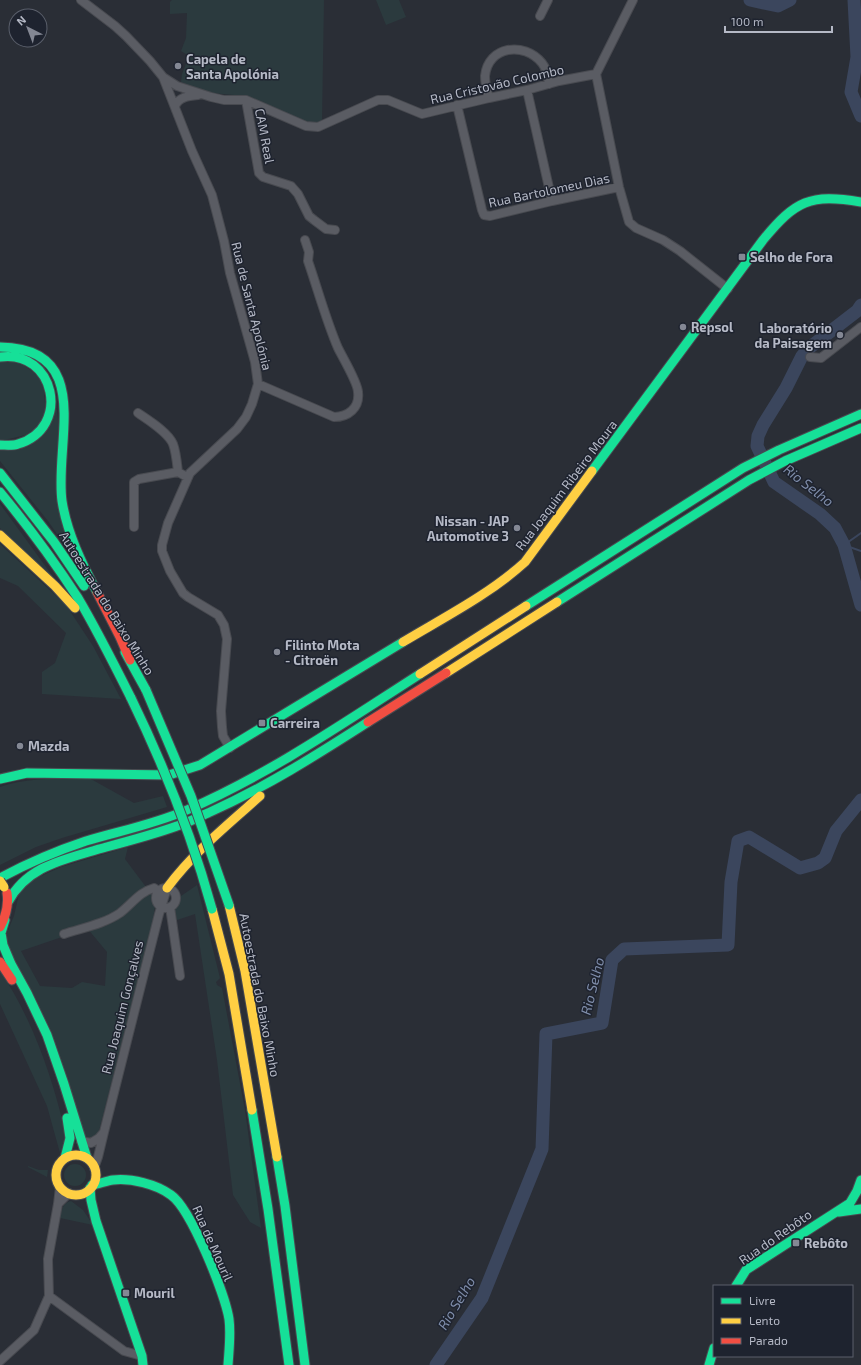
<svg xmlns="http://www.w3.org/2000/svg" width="861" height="1365" font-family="'Exo 2',sans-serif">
  <rect width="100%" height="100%" fill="#2a2e36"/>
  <!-- green -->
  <path fill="#2b3a3e" d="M 172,0 L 324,0 L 322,121 L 310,124 L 245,96 L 211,93 L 181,82 L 182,74 L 189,56 L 181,51 L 186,38 L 187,13 L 170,14 L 170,2 Z
    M 376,0 L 399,0 L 406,17 L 386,25 Z
    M 18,361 L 43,379 L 46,415 L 30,434 L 0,441 L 0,362 Z
    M 56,401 L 73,557 L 48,521 L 0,461 L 0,451 L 27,446 Z
    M 0,504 L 57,582 L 0,528 Z
    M 0,544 L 66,605 L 93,646 L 121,699 L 42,694 L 42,672 L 55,663 L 66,633 L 18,586 L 0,578 Z
    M 73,777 L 89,778 L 134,803 L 163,796 L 167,807 L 62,838 L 36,847 L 0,865 L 0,787 C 23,779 49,779 73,777 Z
    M 128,847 L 125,859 L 146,887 L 113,914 L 62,937 L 21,951 L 40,986 L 72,988 L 82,982 L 105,986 L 107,952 L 87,928 L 127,911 L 152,891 L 155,907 L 152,925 L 99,1131 C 96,1138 92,1140 85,1137 L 5,937 L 14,916 L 19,894 L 28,882 L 61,867 Z
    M 197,885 L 220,978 L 216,982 L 217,985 L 222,988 L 245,1110 L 261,1228 L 250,1222 L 233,1195 L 217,1060 L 195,914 L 177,920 L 174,907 L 180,902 L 181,896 Z
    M 0,971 C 32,1018 52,1076 65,1131 L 65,1141 L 60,1153 L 47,1106 L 0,1004 Z
    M64 1175a11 11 0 1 1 22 0a11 11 0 1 1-22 0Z
    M 28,1166 L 39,1170 L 48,1170 L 47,1177 L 28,1167 Z
    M 71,1201 L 83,1210 L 93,1225 L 60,1218 C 62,1210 62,1203 71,1201 Z"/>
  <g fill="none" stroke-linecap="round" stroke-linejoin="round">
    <!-- stream -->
    <path stroke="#3b465d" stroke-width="2" d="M 844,545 L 861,533
      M 844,545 L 861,551"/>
    <!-- river -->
    <path stroke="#3b465d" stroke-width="13" d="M 750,0 L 778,6 L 790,0
      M 854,0 L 857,57 L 851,92 L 861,116
      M 861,305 L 857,311 L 809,348 L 802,356 L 786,388 L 763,425 L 758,436 L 757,446 L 774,482 L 820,514 L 835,528 L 844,545 L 861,605
      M 436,1365 L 482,1298 L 542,1149 L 546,1034 L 602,1023 L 612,960 L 624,949 L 728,945 L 731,882 L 738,841 L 749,837 L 800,868 L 818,863 L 825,858 L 836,831 L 861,800"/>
    <defs>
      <path id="street" d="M 81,0 L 115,26 L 126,36 L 150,61 L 163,77 L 192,151 L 212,195 L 224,241 L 230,273 L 255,362 L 258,384 L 252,404 L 246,417 L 237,429 L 190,473 L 168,523 L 162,545 L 162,551 L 170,571 L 183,593 L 188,597 L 218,615 L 224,625 L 227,639 L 221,711 L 222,727 L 223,736 L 230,748
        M 540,16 L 548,0
        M 596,74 L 619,187 L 629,222 L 636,228 L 663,240 L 680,251 L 728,289
        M 596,74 L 633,0
        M 163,77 L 177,86 L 211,97 L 224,100 L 246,100 L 306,126 L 318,127 L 378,100 L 388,100 L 422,114 L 489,98 L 527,90 L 559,81 L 596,74
        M 527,90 L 552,201
        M 489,98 C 487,91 485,84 485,76 C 488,46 524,41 542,63 C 547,69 548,77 549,84
        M 246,100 L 259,173 L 263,177 L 291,186 L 298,194 L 309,216 L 314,220 L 326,229 L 335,230
        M 457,105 L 482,210 L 484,215 L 490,216 L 552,201 L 619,187
        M 175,106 C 179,97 188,96 198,95
        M 810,357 L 821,358 L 861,327
        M 258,384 L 334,417 C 348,417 360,408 358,392 C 358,383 343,358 338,348 C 326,320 318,290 308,261 L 309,252 L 305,240
        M 138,413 C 148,420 168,432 173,444 C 176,452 177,463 178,472
        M 134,527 L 134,482 L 139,479 L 178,472 L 187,477
        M156 898a10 10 0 1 1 20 0a10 10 0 1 1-20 0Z
        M 170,907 L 180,976
        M 64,934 C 82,928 104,924 120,913 C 132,904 139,892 154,888 L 158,891
        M 81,1141 L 91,1143 L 99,1138 L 104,1132
        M 94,1168 L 98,1157 L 104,1132 L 159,914 L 167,888
        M 58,1204 L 69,1193
        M 49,1296 L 124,1351 L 142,1356
        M 0,1361 L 34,1330 L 49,1296 L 48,1259 L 58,1204 L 60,1187"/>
      <path id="fast" d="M 0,347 C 95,348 54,443 62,501 C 67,533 82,564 97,592
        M 0,357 C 55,349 72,428 18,444 C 13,446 6,445 0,445
        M 592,471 L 763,240 C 795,201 810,193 861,202
        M 0,473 L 54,542 L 84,586
        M 0,492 C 28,526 54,561 78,598 C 97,630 114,664 131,698
        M 557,602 L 749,480 L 785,461 L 861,428
        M 526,606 L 743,468 L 779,450 L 861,414
        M 125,652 L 146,690
        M 0,779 L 27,773 L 169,775 L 200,765 L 403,642
        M 0,878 C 28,863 56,851 86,841 C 120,831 155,824 187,810 C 270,774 345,722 420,674
        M 8,902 C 27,866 63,860 99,849 C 125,842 152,835 177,826 C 188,823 198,817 208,813 C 266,787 315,756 368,722
        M 5,920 L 1,933 L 3,945 L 11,964 L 27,993 L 47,1035 L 64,1084 L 87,1158
        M 252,1110 L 268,1209 L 289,1365
        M 277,1157 L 285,1206 L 305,1365
        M 65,1158 L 70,1138 L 67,1118
        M 92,1185 C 99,1184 106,1181 113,1180 C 131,1178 156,1184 171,1195 C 191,1209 225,1294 229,1319 C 231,1334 229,1350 228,1365
        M 90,1188 L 91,1200 L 96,1221 L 142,1356 L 143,1365
        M 839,1212 L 861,1209
        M 736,1286 L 746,1270 L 850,1203 L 857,1191 L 861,1180
        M 709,1365 L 714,1348"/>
      <path id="slow" d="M 0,535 L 55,586 L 75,608
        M 403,642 C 443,618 490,594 525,562 L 592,471
        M 446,673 L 557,602
        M 420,674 L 526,606
        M 167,888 C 194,852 226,826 260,796
        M 229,905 L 245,971 L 277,1157
        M 212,909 L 229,974 L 252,1110
        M56 1175a20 20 0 1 1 40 0a20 20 0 1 1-40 0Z"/>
      <path id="jam" d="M 97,592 L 120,637 L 130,660
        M 368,722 L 446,673
        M 0,927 C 6,916 9,906 7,893
        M 0,962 L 12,980"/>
    </defs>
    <!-- street casing -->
    <use href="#street" stroke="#484a50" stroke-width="10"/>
    <!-- fast casing -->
    <use href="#fast" stroke="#484a50" stroke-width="11"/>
    <!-- slow casing -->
    <use href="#slow" stroke="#484a50" stroke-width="11"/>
    <!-- jam casing -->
    <use href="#jam" stroke="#484a50" stroke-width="11"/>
    <!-- street -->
    <use href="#street" stroke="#5a5c63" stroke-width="8"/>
    <!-- fast -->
    <use href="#fast" stroke="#16e098" stroke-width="9"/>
    <!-- slow -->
    <use href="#slow" stroke="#ffcf43" stroke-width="9"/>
    <!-- jam -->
    <use href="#jam" stroke="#f24e42" stroke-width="9"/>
    <defs>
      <path id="fast-bridge" d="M 146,690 L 191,796 L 229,905
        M 131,698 C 164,766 192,836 212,909"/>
      <path id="slow-bridge" d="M 0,881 L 4,887"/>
    </defs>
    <!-- fast-bridge casing -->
    <use href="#fast-bridge" stroke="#484a52" stroke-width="11" stroke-linecap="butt"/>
    <!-- slow-bridge casing -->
    <use href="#slow-bridge" stroke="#484a52" stroke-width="11" stroke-linecap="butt"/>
    <!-- fast-bridge -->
    <use href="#fast-bridge" stroke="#16e098" stroke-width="9"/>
    <!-- slow-bridge -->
    <use href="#slow-bridge" stroke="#ffcf43" stroke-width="9"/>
  </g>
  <!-- markers -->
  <g fill="#848894" stroke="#1e232f" stroke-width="1.5">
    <circle cx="178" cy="66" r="4"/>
    <rect x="738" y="253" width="8" height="8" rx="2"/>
    <circle cx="683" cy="327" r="4"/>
    <circle cx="840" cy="335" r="4"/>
    <circle cx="517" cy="528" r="4"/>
    <circle cx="277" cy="652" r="4"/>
    <rect x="258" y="719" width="8" height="8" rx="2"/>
    <circle cx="20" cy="746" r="4"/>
    <rect x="792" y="1239" width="8" height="8" rx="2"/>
    <rect x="122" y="1289" width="8" height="8" rx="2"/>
  </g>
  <g text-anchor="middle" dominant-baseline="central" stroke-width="3" stroke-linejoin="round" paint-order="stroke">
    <!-- poi labels -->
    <g font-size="13" font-weight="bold" fill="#b5b9c6" stroke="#1e232f" text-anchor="start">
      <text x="186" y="59">Capela de<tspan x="186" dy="15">Santa Apolónia</tspan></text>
      <text x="750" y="257">Selho de Fora</text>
      <text x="691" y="327">Repsol</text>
      <text x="832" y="328" text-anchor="end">Laboratório<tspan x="832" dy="15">da Paisagem</tspan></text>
      <text x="509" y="521" text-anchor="end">Nissan - JAP<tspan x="509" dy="15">Automotive 3</tspan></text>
      <text x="285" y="645">Filinto Mota<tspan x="285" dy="15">- Citroën</tspan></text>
      <text x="270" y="723">Carreira</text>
      <text x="28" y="746">Mazda</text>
      <text x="804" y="1243">Rebôto</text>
      <text x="134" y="1293">Mouril</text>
    </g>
    <!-- street labels -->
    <g font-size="13" fill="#b5b9c6" stroke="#1e232f">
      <text transform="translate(497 84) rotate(-13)">Rua Cristovão Colombo</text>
      <text transform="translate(265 136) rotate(79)">CAM Real</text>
      <text transform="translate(549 190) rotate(-12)">Rua Bartolomeu Dias</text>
      <text transform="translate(252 306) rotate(76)">Rua de Santa Apolónia</text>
      <text transform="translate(566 485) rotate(-53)">Rua Joaquim Ribeiro Moura</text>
      <text transform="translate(107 603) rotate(58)">Autoestrada do Baixo Minho</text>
      <text transform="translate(260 995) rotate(79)">Autoestrada do Baixo Minho</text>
      <text transform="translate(122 1007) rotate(-76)">Rua Joaquim Gonçalves</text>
      <text transform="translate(775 1237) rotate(-35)">Rua do Rebôto</text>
      <text transform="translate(213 1243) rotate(66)">Rua de Mouril</text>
    </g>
    <!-- water labels -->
    <g font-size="14" font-style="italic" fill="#7f8daa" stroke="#1e232f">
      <text transform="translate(809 485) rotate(38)">Rio Selho</text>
      <text transform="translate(592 986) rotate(-76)">Rio Selho</text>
      <text transform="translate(456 1303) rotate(-59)">Rio Selho</text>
    </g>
  </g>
  <!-- legend -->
  <rect x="713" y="1285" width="140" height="72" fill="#1e232f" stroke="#5a5f6b"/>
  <rect x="721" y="1298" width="20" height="6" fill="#16e098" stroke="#5a5f6b"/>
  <text x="749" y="1305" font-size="12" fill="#b5b9c6">Livre</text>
  <rect x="721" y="1318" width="20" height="6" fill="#ffcf43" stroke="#5a5f6b"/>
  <text x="749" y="1325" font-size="12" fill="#b5b9c6">Lento</text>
  <rect x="721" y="1338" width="20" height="6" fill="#f24e42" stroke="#5a5f6b"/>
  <text x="749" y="1345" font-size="12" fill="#b5b9c6">Parado</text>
  <!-- north arrow -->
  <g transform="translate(28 28) rotate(318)"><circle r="19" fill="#1e232f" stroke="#5a5f6b"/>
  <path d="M0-3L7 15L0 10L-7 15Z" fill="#848894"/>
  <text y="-6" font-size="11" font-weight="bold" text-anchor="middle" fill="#b5b9c6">N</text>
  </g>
  <!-- scale -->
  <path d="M725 26v6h107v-6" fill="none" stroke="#b5b9c6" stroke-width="2"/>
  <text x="731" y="26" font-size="12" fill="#b5b9c6" stroke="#1e232f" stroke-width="3" paint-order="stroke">100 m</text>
</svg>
